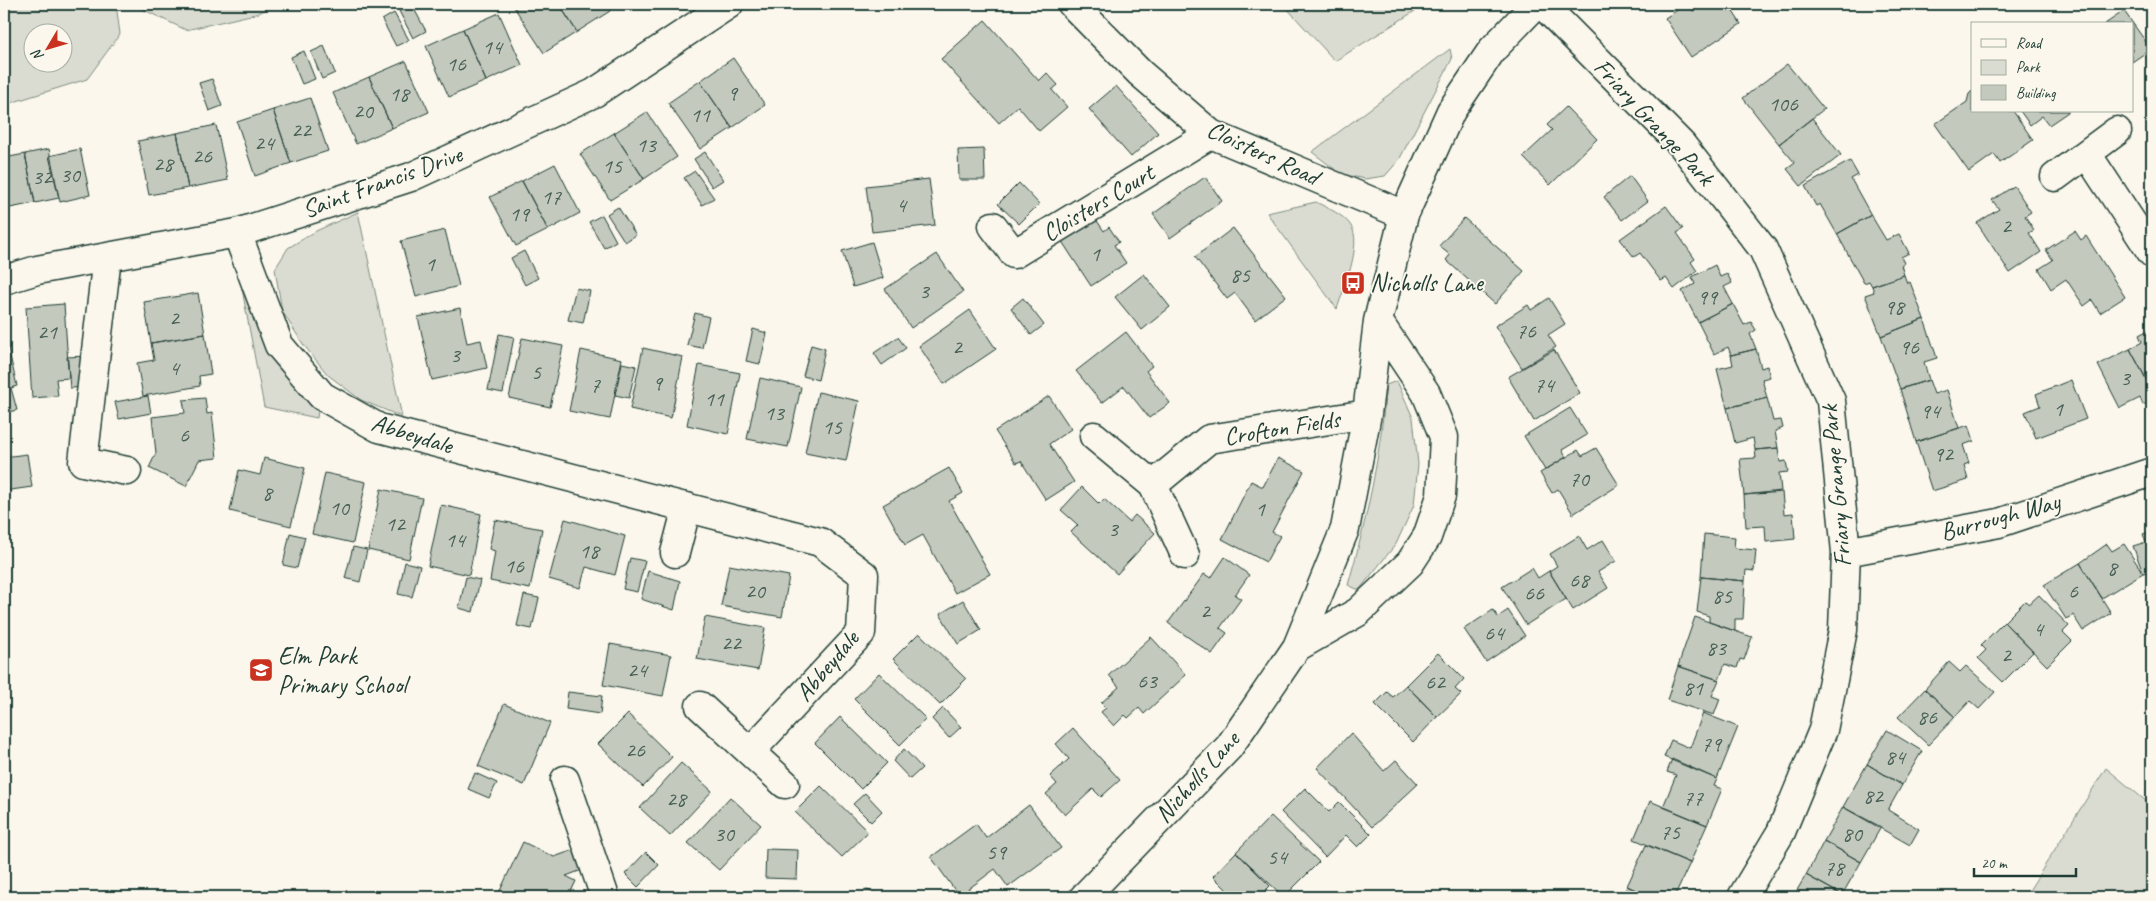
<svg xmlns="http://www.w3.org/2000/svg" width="2156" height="901" font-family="Caveat,sans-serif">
  <rect width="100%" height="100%" fill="#fbf7ec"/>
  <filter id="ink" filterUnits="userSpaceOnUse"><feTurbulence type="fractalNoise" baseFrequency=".02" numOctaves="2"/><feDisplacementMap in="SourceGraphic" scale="10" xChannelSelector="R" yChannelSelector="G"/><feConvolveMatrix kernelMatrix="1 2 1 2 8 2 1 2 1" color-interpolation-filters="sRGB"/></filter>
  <g filter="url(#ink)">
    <!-- green -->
    <path fill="#dbdcd1" stroke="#7d8c82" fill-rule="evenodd" d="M 4,4 L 116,4 L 120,34 L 87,79 L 4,105 ZM 62,32 L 62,62 L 32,62 L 32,32 Z
      M 141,4 L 276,4 L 259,13 L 186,30 L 142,9 Z
      M 1283,4 L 1426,4 L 1335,61 Z
      M 1450,49 L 1452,59 L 1399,160 L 1385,176 L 1365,179 L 1341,174 L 1312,152 Z
      M 1316,202 C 1329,209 1343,214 1351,226 C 1363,244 1343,290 1337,309 L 1267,213 Z
      M 358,212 L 402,417 L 361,400 L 328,375 L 303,344 L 282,311 L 275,269 L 288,248 L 316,231 Z
      M 242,289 L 319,403 L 317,418 L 264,407 Z
      M 1397,381 L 1413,418 L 1418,464 L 1414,505 L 1396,544 L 1359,590 L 1348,585 C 1367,519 1381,454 1386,385 Z
      M 2106,768 L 2152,806 L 2152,897 L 2025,897 Z"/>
    <!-- building -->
    <path fill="#c4c9be" stroke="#1f3d34" d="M 520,4 L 559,4 L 577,32 L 544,53 L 514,7 Z
      M 559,4 L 605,4 L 610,11 L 577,32 Z
      M 1687,4 L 1693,11 L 1703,4 L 1728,4 L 1741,24 L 1691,57 L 1665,18 Z
      M 412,5 L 426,31 L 413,38 L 399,11 Z
      M 2124,11 L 2151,49 L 2132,62 L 2132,24 L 2105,24 Z
      M 394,13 L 409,40 L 396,46 L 382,20 Z
      M 499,13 L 522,65 L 486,81 L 463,29 Z
      M 985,20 L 1039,81 L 1047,73 L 1058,85 L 1052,90 L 1067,107 L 1039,131 L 1018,106 L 999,123 L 941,59 Z
      M 463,29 L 486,81 L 449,97 L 426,46 Z
      M 324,46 L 335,73 L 322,79 L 311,52 Z
      M 304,51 L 315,79 L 302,84 L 291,57 Z
      M 733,58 L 765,105 L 732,128 L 700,81 Z
      M 406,61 L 429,112 L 392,128 L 369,77 Z
      M 1787,64 L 1824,109 L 1779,144 L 1743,98 Z
      M 369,77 L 392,128 L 356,144 L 333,93 Z
      M 212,79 L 222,106 L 209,111 L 199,83 Z
      M 700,81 L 732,128 L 700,149 L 668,103 Z
      M 1116,86 L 1158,133 L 1131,157 L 1089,109 Z
      M 1972,91 L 1972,111 L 2013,111 L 2033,140 L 2000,163 L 1994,154 L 1969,172 L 1935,124 L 1967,102 L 1969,94 Z
      M 310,98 L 328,151 L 291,163 L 273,110 Z
      M 1566,107 L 1597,139 L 1550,185 L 1523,157 L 1552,130 L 1547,125 Z
      M 273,110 L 291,163 L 255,176 L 237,122 Z
      M 2020,111 L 2068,111 L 2068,112 L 2049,125 L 2042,116 L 2030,125 Z
      M 647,112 L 677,157 L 644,179 L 614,133 Z
      M 1812,118 L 1841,155 L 1801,186 L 1787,169 L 1795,163 L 1779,144 Z
      M 216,125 L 228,180 L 188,188 L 177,133 Z
      M 177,133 L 188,188 L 149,195 L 138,141 Z
      M 614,133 L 644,179 L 610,200 L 580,154 Z
      M 49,149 L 59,198 L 35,203 L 25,154 Z
      M 80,149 L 90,195 L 60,202 L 49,156 Z
      M 984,149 L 985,180 L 959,180 L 958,150 Z
      M 705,152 L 723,180 L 712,187 L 694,159 Z
      M 25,154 L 35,203 L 10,208 L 4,177 L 4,158 Z
      M 1850,161 L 1858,175 L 1851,179 L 1871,215 L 1837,234 L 1820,204 L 1816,206 L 1805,186 Z
      M 555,164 L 580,213 L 548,230 L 522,181 Z
      M 695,171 L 714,198 L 702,205 L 684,178 Z
      M 1630,176 L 1648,201 L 1622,220 L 1604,197 Z
      M 1205,177 L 1222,201 L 1170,238 L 1153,214 Z
      M 929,179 L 935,225 L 872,232 L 866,186 Z
      M 522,181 L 548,230 L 516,246 L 490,197 Z
      M 1019,183 L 1039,204 L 1019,224 L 998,204 Z
      M 2014,186 L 2031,212 L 2025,216 L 2034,230 L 2029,233 L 2041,252 L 2010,273 L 1977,223 L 1999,209 L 1992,200 Z
      M 1666,206 L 1683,229 L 1677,233 L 1695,259 L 1691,262 L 1697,271 L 1674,289 L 1666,278 L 1661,281 L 1640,253 L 1634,257 L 1620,239 Z
      M 618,207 L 636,235 L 625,242 L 607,214 Z
      M 602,215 L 616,241 L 604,248 L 589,222 Z
      M 1871,215 L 1886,240 L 1899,234 L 1909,253 L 1901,257 L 1904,263 L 1901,265 L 1904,275 L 1872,286 L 1869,281 L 1864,283 L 1837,234 Z
      M 1095,218 L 1104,231 L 1109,227 L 1119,242 L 1114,245 L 1126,263 L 1091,286 L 1061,240 Z
      M 1464,218 L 1524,271 L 1495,304 L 1446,260 L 1450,255 L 1439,246 Z
      M 1233,228 L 1286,296 L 1255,320 L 1235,293 L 1227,299 L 1195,257 Z
      M 445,230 L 459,286 L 416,297 L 401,241 Z
      M 2075,231 L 2081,240 L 2086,236 L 2125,297 L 2100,313 L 2092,300 L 2084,306 L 2066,279 L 2051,289 L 2039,269 L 2053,260 L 2046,250 Z
      M 872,242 L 883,278 L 853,287 L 842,251 Z
      M 524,251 L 538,278 L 525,285 L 511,258 Z
      M 937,254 L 963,292 L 911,328 L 885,289 Z
      M 1715,265 L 1720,277 L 1727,274 L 1732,283 L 1724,287 L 1733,304 L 1698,322 L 1682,291 L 1695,284 L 1692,277 Z
      M 1144,274 L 1170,307 L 1142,330 L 1115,297 Z
      M 1904,275 L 1907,283 L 1910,282 L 1924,319 L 1881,336 L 1865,295 L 1874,292 L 1872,286 Z
      M 576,288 L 590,291 L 583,323 L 568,320 Z
      M 198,293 L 205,334 L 151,343 L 144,302 Z
      M 1023,298 L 1044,325 L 1031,335 L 1011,308 Z
      M 1549,298 L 1565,324 L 1548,335 L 1556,347 L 1522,368 L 1495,326 L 1528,305 L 1531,310 Z
      M 64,304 L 69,378 L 56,379 L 58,396 L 32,398 L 26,307 Z
      M 1733,304 L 1744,325 L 1751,322 L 1756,330 L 1750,334 L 1756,349 L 1731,355 L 1728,347 L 1714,354 L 1698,322 Z
      M 460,308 L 467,343 L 481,340 L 487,368 L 432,380 L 418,317 Z
      M 970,310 L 996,349 L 944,384 L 919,346 Z
      M 695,313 L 709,317 L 702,348 L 687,345 Z
      M 1924,319 L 1937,358 L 1924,362 L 1929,380 L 1900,389 L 1881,336 Z
      M 2152,328 L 2152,390 L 2130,349 L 2142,342 L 2139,335 Z
      M 753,329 L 767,333 L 760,364 L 746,361 Z
      M 4,330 L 17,386 L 11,388 L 17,410 L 4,413 Z
      M 1126,332 L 1152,366 L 1146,371 L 1170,403 L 1149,418 L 1124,386 L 1102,403 L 1076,371 Z
      M 205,334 L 211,374 L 199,376 L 200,386 L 143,396 L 137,363 L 154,360 L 151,343 Z
      M 499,334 L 514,337 L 503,393 L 488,390 Z
      M 898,337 L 906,348 L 882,365 L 874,353 Z
      M 522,338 L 563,346 L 550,407 L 509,398 Z
      M 811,345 L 825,349 L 818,380 L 803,376 Z
      M 643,348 L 683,357 L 671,418 L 630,409 Z
      M 1756,349 L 1761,368 L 1767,366 L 1770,377 L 1762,379 L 1767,398 L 1727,408 L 1717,369 L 1733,365 L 1731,355 Z
      M 2130,349 L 2152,390 L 2152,400 L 2143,405 L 2140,398 L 2120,408 L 2098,365 Z
      M 581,350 L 622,359 L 610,419 L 569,411 Z
      M 1554,350 L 1580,393 L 1534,421 L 1508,377 Z
      M 86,356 L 88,387 L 70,388 L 67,357 Z
      M 622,363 L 636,366 L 629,398 L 615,395 Z
      M 699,365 L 740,373 L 728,434 L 687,425 Z
      M 760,378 L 801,387 L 788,447 L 747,439 Z
      M 1929,380 L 1934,394 L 1947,390 L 1959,428 L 1916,442 L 1900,389 Z
      M 2071,380 L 2086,419 L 2036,438 L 2025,412 L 2040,406 L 2036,394 Z
      M 818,392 L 859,401 L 846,461 L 805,453 Z
      M 148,396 L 151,413 L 119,419 L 115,402 Z
      M 1049,396 L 1071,429 L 1049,444 L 1074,482 L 1046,500 L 1021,461 L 1016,463 L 995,431 Z
      M 205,398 L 207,414 L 212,413 L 217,458 L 199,460 L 186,486 L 149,468 L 156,453 L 152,417 L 185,413 L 183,400 Z
      M 1767,398 L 1773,421 L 1781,420 L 1783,428 L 1775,431 L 1778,448 L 1755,450 L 1753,438 L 1735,443 L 1727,408 Z
      M 1570,408 L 1587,435 L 1562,450 L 1566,457 L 1545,470 L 1524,436 Z
      M 1969,425 L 1974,441 L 1963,445 L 1969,463 L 1964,465 L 1968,480 L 1932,491 L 1916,442 Z
      M 1596,448 L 1619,485 L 1573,514 L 1558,489 L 1552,493 L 1540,473 L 1578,450 L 1582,456 Z
      M 1778,448 L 1780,462 L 1786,461 L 1788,472 L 1779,473 L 1781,491 L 1744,495 L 1740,459 L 1756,458 L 1755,450 Z
      M 27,454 L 32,487 L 4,491 L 4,457 Z
      M 264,458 L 305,468 L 291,526 L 230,511 L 239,470 L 260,475 Z
      M 1278,458 L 1304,471 L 1272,532 L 1280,536 L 1266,562 L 1222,539 L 1251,481 L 1263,487 Z
      M 949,468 L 963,493 L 949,501 L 990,574 L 955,593 L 923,535 L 905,545 L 883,505 Z
      M 325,473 L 366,482 L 353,543 L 312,534 Z
      M 1082,487 L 1099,504 L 1104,499 L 1129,522 L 1135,515 L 1155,533 L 1117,574 L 1071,532 L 1078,525 L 1061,510 Z
      M 381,489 L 422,498 L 409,559 L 368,550 Z
      M 1782,492 L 1784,514 L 1793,513 L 1795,539 L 1766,542 L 1765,526 L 1746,527 L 1744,495 Z
      M 441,505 L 481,514 L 469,575 L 428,566 Z
      M 565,519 L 625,536 L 615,575 L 586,567 L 580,588 L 549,579 Z
      M 495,520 L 542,529 L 530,589 L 490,581 L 495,551 L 489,549 Z
      M 2152,531 L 2152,571 L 2143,573 L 2133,546 L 2146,542 L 2143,534 Z
      M 290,533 L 305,537 L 297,568 L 283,565 Z
      M 1704,534 L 1735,537 L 1734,548 L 1756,550 L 1754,571 L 1746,570 L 1745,581 L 1701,577 Z
      M 1579,536 L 1587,550 L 1603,540 L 1616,561 L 1598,572 L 1608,588 L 1573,610 L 1549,571 L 1557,566 L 1550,554 Z
      M 2107,544 L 2112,551 L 2124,544 L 2143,573 L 2102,598 L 2080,563 Z
      M 353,547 L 367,550 L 360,582 L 345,578 Z
      M 1225,557 L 1249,575 L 1235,595 L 1241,599 L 1220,628 L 1227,633 L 1212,654 L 1168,623 L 1204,574 L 1211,578 Z
      M 630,558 L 645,561 L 637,592 L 623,589 Z
      M 405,562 L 420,566 L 412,597 L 398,594 Z
      M 2080,563 L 2111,613 L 2083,631 L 2073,615 L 2066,619 L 2044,585 Z
      M 729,565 L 789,576 L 782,617 L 721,606 Z
      M 1532,568 L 1538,578 L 1549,571 L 1566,599 L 1526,625 L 1502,587 Z
      M 648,571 L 680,581 L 674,610 L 641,599 Z
      M 466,577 L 480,580 L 473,612 L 459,608 Z
      M 1701,577 L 1745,581 L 1743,619 L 1735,619 L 1735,631 L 1709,622 L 1709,616 L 1697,612 Z
      M 524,595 L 539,598 L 532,629 L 517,626 Z
      M 2039,595 L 2069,626 L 2063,632 L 2072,641 L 2047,666 L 2004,622 L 2025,601 L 2029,604 Z
      M 963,600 L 981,630 L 958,644 L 940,614 Z
      M 1493,610 L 1498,617 L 1508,610 L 1525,636 L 1486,662 L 1464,629 Z
      M 705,617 L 765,628 L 758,670 L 697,659 Z
      M 1695,617 L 1752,637 L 1744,660 L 1740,659 L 1737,668 L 1725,664 L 1719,680 L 1678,666 Z
      M 2004,622 L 2033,652 L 2003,682 L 1978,658 L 1986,650 L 1981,645 Z
      M 919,633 L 966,679 L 940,705 L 893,659 Z
      M 1151,637 L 1186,675 L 1144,714 L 1139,708 L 1128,718 L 1125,715 L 1114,726 L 1101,712 L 1106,708 L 1101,703 L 1119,687 L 1109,675 Z
      M 610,644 L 671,655 L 663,696 L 603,685 Z
      M 1438,653 L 1464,679 L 1455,689 L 1461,694 L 1437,717 L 1406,685 Z
      M 1949,662 L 1960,672 L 1966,666 L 1995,692 L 1979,709 L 1970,701 L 1955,717 L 1925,689 Z
      M 1678,666 L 1719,680 L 1712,696 L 1720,699 L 1714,715 L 1667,700 Z
      M 879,673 L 926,719 L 900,745 L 854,699 Z
      M 1406,685 L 1437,717 L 1413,742 L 1375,704 L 1387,692 L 1393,697 Z
      M 1925,689 L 1955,717 L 1928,745 L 1898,717 Z
      M 568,692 L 602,696 L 600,714 L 566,709 Z
      M 504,704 L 550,723 L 524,785 L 478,766 Z
      M 943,708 L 961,727 L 949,738 L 932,719 Z
      M 1703,713 L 1738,727 L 1717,779 L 1664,757 L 1671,740 L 1690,748 Z
      M 628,714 L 672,757 L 643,787 L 598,744 Z
      M 840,717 L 887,763 L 861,789 L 815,743 Z
      M 1073,728 L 1120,780 L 1101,797 L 1093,789 L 1065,815 L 1046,794 L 1057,784 L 1050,776 L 1069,759 L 1056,744 Z
      M 1887,730 L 1922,751 L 1902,785 L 1867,764 Z
      M 1351,733 L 1384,771 L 1396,760 L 1418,784 L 1372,827 L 1317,768 Z
      M 904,749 L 922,768 L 910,779 L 893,761 Z
      M 1672,759 L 1717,779 L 1714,786 L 1722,789 L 1707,825 L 1663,807 L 1676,775 L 1667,772 Z
      M 681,763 L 712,791 L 670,836 L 640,808 Z
      M 1867,764 L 1902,785 L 1888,810 L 1919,829 L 1910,845 L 1843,807 Z
      M 475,773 L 497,783 L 489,798 L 468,789 Z
      M 821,786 L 868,832 L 842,857 L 795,812 Z
      M 1305,788 L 1329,812 L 1339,802 L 1371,834 L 1358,847 L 1346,835 L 1325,857 L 1281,812 Z
      M 865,793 L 882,811 L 871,822 L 853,804 Z
      M 730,797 L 761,825 L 719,870 L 688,843 Z
      M 1650,801 L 1707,825 L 1690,863 L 1634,839 Z
      M 1029,805 L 1061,848 L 1008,887 L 995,869 L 959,896 L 931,857 L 976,824 L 986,838 Z
      M 1843,807 L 1881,827 L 1861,862 L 1824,841 Z
      M 1271,816 L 1319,862 L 1284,897 L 1236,852 Z
      M 1824,841 L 1861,862 L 1842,895 L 1806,875 Z
      M 523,842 L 554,857 L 574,850 L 582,870 L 566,876 L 576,881 L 569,896 L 572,897 L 497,897 Z
      M 1646,845 L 1690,863 L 1674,897 L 1651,897 L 1627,886 Z
      M 766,849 L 798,850 L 797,879 L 765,878 Z
      M 646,852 L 659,865 L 638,887 L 625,874 Z
      M 1236,852 L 1270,886 L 1259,897 L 1234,897 L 1213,876 Z
      M 1806,875 L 1842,895 L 1841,897 L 1793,897 Z
      M 1627,886 L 1651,897 L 1622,897 Z
      M 865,889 L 884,897 L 861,897 Z"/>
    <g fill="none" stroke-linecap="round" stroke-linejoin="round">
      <defs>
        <path id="minor" d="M 1072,4 L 1140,73 L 1211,134 L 1404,215
          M 1542,4 L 1682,145 L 1763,249 L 1831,401 L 1846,552 L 1843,630 L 1823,730 L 1781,832 L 1742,897
          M 2087,154 L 2152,253
          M 2055,177 L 2117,131
          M 993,226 L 1014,254 L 1211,134
          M 237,233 L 279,345 L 322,396 L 379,428 L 820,542 L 864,575 L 861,633 L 750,752
          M 107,257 L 83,462 L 127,471
          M 4,280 L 37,270 L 237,233 L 411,177 L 594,93 L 729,4
          M 1094,436 L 1153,485 L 1185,555
          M 1153,485 L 1209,439 L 1367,414
          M 1846,552 L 1999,523 L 2152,472
          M 675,553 L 687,507
          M 1297,647 L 1358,612 L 1410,563 L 1427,537 L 1441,496 L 1444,437 L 1426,393 L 1378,321
          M 700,706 L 785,784
          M 565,780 L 605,897
          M 1084,897 L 1229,747 L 1297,647 L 1345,529 L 1367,414 L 1378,321 L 1404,215 L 1451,111 L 1492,50 L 1536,4"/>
      </defs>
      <!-- minor casing -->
      <use href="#minor" stroke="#1f3d34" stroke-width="31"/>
      <!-- minor -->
      <use href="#minor" stroke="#fbf7ec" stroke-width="28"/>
    </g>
  </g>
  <!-- icons -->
  <defs>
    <symbol id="bus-square" viewBox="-11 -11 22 22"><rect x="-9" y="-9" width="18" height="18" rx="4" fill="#c8321e" stroke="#fbf7ec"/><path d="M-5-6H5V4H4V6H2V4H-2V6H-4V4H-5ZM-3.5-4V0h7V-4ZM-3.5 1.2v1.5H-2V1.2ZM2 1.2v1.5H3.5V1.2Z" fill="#fff"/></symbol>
    <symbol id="school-square" viewBox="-11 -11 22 22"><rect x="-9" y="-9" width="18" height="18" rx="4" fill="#c8321e" stroke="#fbf7ec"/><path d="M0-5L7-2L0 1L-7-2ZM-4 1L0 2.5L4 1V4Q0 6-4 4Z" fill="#fff"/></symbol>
  </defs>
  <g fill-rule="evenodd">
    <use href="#bus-square" x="1339" y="269" width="28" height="28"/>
    <use href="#school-square" x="247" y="656" width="28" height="28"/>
  </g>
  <g text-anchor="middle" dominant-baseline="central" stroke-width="4" stroke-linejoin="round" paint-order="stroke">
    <!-- number labels -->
    <g font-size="22" fill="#486056">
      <text x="492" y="47">14</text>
      <text x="456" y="64">16</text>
      <text x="732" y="93">9</text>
      <text x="399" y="94">18</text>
      <text x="1783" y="104">106</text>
      <text x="363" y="111">20</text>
      <text x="700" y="115">11</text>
      <text x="301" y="130">22</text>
      <text x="264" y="143">24</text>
      <text x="646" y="145">13</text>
      <text x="202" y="156">26</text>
      <text x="163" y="164">28</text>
      <text x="612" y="166">15</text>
      <text x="70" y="175">30</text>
      <text x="42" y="177">32</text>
      <text x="551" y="197">17</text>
      <text x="901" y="205">4</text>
      <text x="519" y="214">19</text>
      <text x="2006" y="226">2</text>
      <text x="1095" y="254">1</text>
      <text x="430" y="264">1</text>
      <text x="1240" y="275">85</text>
      <text x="924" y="291">3</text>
      <text x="1707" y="297">99</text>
      <text x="1894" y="307">98</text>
      <text x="174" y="318">2</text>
      <text x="1526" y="331">76</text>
      <text x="47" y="332">21</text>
      <text x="957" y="347">2</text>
      <text x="1909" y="347">96</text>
      <text x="455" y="355">3</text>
      <text x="174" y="368">4</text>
      <text x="536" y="372">5</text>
      <text x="2125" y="378">3</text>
      <text x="657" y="383">9</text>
      <text x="595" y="385">7</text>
      <text x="1544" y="385">74</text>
      <text x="714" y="399">11</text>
      <text x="2058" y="409">1</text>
      <text x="1930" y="411">94</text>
      <text x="774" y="413">13</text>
      <text x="832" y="427">15</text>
      <text x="184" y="435">6</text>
      <text x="1943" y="454">92</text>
      <text x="1579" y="479">70</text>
      <text x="267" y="493">8</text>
      <text x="339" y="508">10</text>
      <text x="1260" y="509">1</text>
      <text x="395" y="524">12</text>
      <text x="1113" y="529">3</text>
      <text x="455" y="540">14</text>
      <text x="589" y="551">18</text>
      <text x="514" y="566">16</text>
      <text x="2112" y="568">8</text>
      <text x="1579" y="580">68</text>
      <text x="755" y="591">20</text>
      <text x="2073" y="591">6</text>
      <text x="1534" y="593">66</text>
      <text x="1722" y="596">85</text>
      <text x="1205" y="611">2</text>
      <text x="2038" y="629">4</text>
      <text x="1494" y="633">64</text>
      <text x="731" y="643">22</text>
      <text x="1716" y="648">83</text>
      <text x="2006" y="655">2</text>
      <text x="637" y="670">24</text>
      <text x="1147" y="681">63</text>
      <text x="1435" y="682">62</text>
      <text x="1693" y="688">81</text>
      <text x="1927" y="717">86</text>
      <text x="1711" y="744">79</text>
      <text x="635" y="750">26</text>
      <text x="1895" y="757">84</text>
      <text x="1873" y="796">82</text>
      <text x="1693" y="798">77</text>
      <text x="676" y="799">28</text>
      <text x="1670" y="832">75</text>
      <text x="724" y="834">30</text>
      <text x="1852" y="834">80</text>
      <text x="996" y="852">59</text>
      <text x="1277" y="857">54</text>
      <text x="1834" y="868">78</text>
    </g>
    <!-- street labels -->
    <g font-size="25" fill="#1f3d34" stroke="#fbf7ec">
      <text transform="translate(1654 122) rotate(47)">Friary Grange Park</text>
      <text transform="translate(1263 153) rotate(25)">Cloisters Road</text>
      <text transform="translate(382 182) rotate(-20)">Saint Francis Drive</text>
      <text transform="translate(1098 203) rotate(-31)">Cloisters Court</text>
      <text transform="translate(1282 428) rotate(-9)">Crofton Fields</text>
      <text transform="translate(412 434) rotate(17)">Abbeydale</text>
      <text transform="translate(1836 486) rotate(-95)">Friary Grange Park</text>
      <text transform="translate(2000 517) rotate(-15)">Burrough Way</text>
      <text transform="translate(827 666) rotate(-50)">Abbeydale</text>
      <text transform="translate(1197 777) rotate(-48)">Nicholls Lane</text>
    </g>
    <!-- poi labels -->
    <g font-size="25" fill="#1f3d34" stroke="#fbf7ec" text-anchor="start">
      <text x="1370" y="283">Nicholls Lane</text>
      <text x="278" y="656">Elm Park<tspan x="278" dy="29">Primary School</tspan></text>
    </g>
  </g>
  <!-- margin -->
  <rect width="2156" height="901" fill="none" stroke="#fbf7ec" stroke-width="20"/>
  <rect x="10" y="10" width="2136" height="881" fill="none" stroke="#1f3d34" stroke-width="2" filter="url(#ink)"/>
  <!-- legend -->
  <rect x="1971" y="22" width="162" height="90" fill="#fbf7ec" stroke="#a3ada2"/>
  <rect x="1981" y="39" width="25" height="8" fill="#fbf7ec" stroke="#a3ada2"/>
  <text x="2016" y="48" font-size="15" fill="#1f3d34">Road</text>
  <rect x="1981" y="60" width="25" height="15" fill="#dbdcd1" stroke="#a3ada2"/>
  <text x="2016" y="72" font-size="15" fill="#1f3d34">Park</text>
  <rect x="1981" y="85" width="25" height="15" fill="#c4c9be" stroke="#a3ada2"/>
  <text x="2016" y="98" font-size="15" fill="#1f3d34">Building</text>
  <!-- north arrow -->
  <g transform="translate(48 48) rotate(232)"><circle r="24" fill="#fbf7ec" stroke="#a3ada2"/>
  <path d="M0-4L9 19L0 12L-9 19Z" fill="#c8321e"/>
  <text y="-8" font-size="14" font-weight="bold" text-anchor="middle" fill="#1f3d34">N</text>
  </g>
  <!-- scale -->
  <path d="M1974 868v8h102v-8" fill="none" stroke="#1f3d34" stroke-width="2.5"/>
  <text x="1981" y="868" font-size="15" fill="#1f3d34" stroke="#fbf7ec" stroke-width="4" paint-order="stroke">20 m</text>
</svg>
